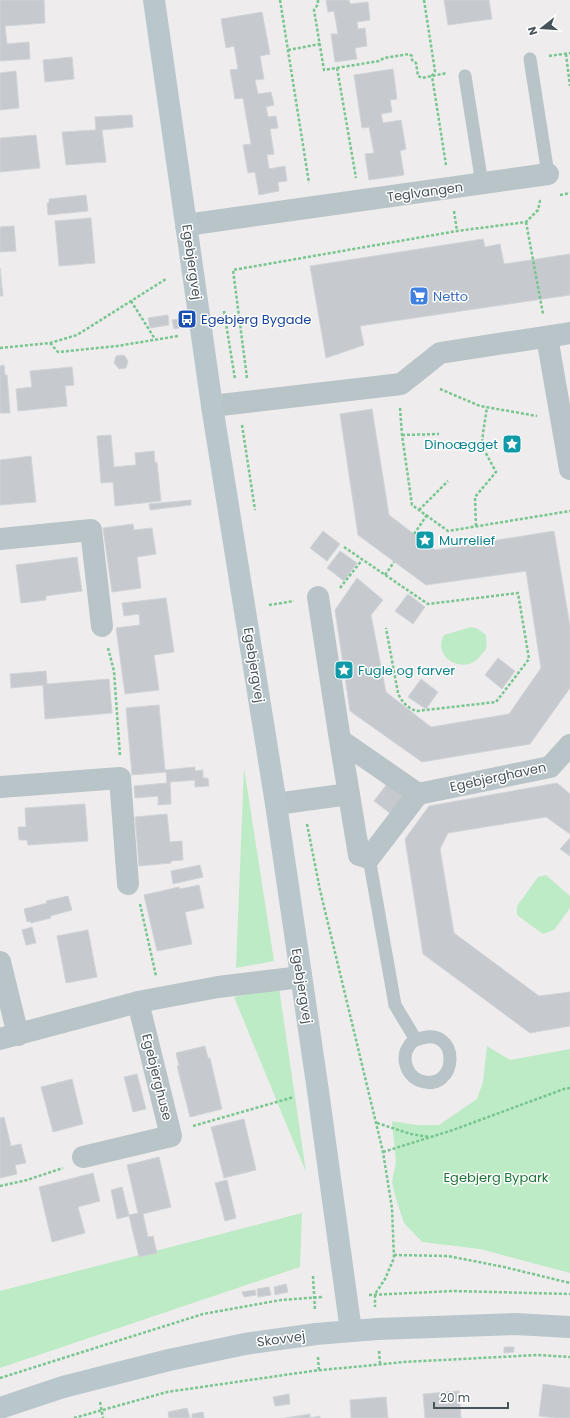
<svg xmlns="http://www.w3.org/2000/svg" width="570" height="1418" font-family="Poppins,sans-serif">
  <rect width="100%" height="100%" fill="#efeced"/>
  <!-- green -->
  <path fill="#bcebc5" d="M 471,627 L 478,629 L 486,635 C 486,639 487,644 486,648 C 486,650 483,653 481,655 C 466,677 431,658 444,635 Z
    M 244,768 L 274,961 L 236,968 Z
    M 546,875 L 570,896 L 570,908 L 554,930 L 543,934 L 517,915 L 517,906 L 538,877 Z
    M 279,988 L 306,1172 L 234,997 Z
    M 487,1046 L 510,1060 L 570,1049 L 570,1273 L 480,1249 L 422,1242 L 404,1223 L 396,1199 L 392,1182 L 396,1162 L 392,1121 L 416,1125 L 439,1125 L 477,1099 L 483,1082 Z
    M 302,1213 L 300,1267 L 0,1368 L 0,1291 Z"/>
  <!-- building -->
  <path fill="#c6cace" stroke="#d0d4d8" d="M 0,0 L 44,0 L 45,23 L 5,26 L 7,44 L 29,42 L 30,59 L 0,61 Z
    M 326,0 L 349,0 L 350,4 L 368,2 L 370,20 L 357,22 L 358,29 L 365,28 L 367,46 L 355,48 L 357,59 L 335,62 L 331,34 L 338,34 L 334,11 L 328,12 Z
    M 444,0 L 489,0 L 492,19 L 448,25 Z
    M 262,12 L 270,54 L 260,56 L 264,79 L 255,80 L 258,94 L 271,92 L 274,105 L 266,107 L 268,117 L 276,116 L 278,128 L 270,129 L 274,154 L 267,155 L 269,169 L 285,166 L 287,181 L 278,182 L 279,191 L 259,195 L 255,172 L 248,173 L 243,145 L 251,144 L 243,98 L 235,99 L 230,70 L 238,69 L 234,46 L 226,48 L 221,19 Z
    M 72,57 L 74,79 L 45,82 L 43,60 Z
    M 393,69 L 397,99 L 390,100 L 392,112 L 381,114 L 383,123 L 401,120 L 406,149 L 400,151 L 404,175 L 369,180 L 365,154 L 374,153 L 369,127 L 362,128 L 354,75 Z
    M 16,71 L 19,108 L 0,110 L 0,73 Z
    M 132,115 L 133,127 L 102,130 L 106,162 L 66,165 L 62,132 L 96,130 L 95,117 Z
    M 36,135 L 40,168 L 0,172 L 0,138 Z
    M 86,195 L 88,211 L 48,215 L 47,203 L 49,203 L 49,199 Z
    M 91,218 L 95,263 L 59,266 L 55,221 Z
    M 14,226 L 16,251 L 0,252 L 0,227 Z
    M 483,239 L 485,247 L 500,244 L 504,264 L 570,254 L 570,295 L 360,326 L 364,345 L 326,358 L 310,266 Z
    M 0,268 L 3,296 L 0,296 Z
    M 168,315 L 169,325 L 150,328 L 148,318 Z
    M 235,318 L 236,327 L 232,327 L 230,319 Z
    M 178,319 L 179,328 L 174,329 L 172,320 Z
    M 124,355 L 128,361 L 126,368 L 119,369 L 114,363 L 116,356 Z
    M 4,365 L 5,375 L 7,375 L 10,413 L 0,413 L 0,366 Z
    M 72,367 L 74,385 L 65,386 L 67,406 L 18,411 L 16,389 L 32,387 L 30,371 Z
    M 372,409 L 389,515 L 435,550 L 554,531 L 570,626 L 570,688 L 530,744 L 422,762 L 350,711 L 335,610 L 357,578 L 383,600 L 371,615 L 386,692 L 431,727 L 509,714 L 541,668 L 526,571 L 426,585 L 358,535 L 340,414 Z
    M 111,435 L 114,467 L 136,465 L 135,453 L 154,451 L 155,463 L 157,462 L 161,501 L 115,506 L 113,482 L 101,483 L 97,436 Z
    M 31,456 L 36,502 L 0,505 L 0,460 Z
    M 191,500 L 191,505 L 150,510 L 149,504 Z
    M 133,524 L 134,530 L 152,528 L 156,554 L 137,557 L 141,588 L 112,592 L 103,528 Z
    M 323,531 L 340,544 L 327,561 L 310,548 Z
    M 340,551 L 357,563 L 344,581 L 327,568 Z
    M 77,557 L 82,591 L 46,596 L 46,600 L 21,603 L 16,565 Z
    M 408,594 L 425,607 L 413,624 L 395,611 Z
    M 166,598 L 174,652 L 154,655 L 159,690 L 125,694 L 116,628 L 140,625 L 139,614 L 124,616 L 122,603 Z
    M 498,658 L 515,671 L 502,689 L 485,675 Z
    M 46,671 L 47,684 L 109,679 L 112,713 L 45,719 L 43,685 L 11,688 L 10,674 Z
    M 421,679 L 438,692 L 426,709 L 408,697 Z
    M 159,705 L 165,770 L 195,767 L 195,771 L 203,770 L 203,778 L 208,778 L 209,786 L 195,787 L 195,780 L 170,782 L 171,804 L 158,805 L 158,796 L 135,798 L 134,786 L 167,783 L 166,772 L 132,775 L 126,708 Z
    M 557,783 L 570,794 L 570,834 L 546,817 L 448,833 L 440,849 L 454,933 L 539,996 L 570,992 L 570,1026 L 530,1033 L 423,954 L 405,839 L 429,806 Z
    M 387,784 L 404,796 L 391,814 L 374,801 Z
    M 85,804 L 88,841 L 28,845 L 27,840 L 19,840 L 18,827 L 26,827 L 25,808 Z
    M 167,814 L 170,842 L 182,841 L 183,860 L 171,861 L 171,863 L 139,866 L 135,817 Z
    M 570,838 L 570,856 L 560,849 Z
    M 200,865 L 203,877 L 173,884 L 171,871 Z
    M 199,885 L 204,908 L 185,912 L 192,944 L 157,951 L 144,895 L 179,887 L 180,889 Z
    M 68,896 L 72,910 L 50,916 L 51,918 L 31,923 L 30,921 L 27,922 L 24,909 L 47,903 L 46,901 Z
    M 32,927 L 36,943 L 26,945 L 22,930 Z
    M 88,930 L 97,977 L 66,983 L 57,936 Z
    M 205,1046 L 208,1058 L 210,1058 L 222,1109 L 190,1117 L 177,1066 L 179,1066 L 176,1053 Z
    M 137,1074 L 146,1109 L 133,1112 L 124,1077 Z
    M 72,1079 L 83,1124 L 53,1132 L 41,1087 Z
    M 4,1117 L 11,1146 L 21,1144 L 26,1163 L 15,1165 L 17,1174 L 0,1178 L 0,1118 Z
    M 244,1119 L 256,1170 L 224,1178 L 211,1127 Z
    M 159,1157 L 171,1207 L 143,1214 L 148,1237 L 153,1236 L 157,1253 L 139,1257 L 129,1216 L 117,1219 L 111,1190 L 122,1187 L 129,1215 L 138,1213 L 127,1165 Z
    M 93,1173 L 100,1201 L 78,1207 L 85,1233 L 52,1242 L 39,1187 Z
    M 227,1180 L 236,1218 L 225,1221 L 215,1183 Z
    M 286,1284 L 288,1292 L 275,1295 L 274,1287 Z
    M 269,1287 L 271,1295 L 258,1297 L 257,1289 Z
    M 255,1290 L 256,1295 L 244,1297 L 242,1292 Z
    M 504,1347 L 514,1347 L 514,1352 L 504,1353 Z
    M 543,1384 L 570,1388 L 570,1418 L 555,1418 L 539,1416 Z
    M 459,1391 L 461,1418 L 425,1418 L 423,1394 Z
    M 289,1394 L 290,1404 L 275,1406 L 273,1397 Z
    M 386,1397 L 388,1418 L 351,1418 L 350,1400 Z
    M 187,1408 L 190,1418 L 169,1418 L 168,1412 Z
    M 203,1412 L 204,1418 L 192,1418 L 192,1414 Z
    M 310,1414 L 310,1418 L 320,1416 L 320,1418 L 285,1418 Z"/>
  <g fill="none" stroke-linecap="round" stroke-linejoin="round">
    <!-- path -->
    <path stroke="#77c68f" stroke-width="2.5" stroke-dasharray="3 2" stroke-linecap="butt" d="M 280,0 L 309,183
      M 318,0 L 318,4 L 314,10 L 324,70 L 379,61 L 384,58 L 409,54 L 412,56 L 412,60 L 416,63 L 418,76 L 422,78 L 447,73
      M 424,0 L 435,71 L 432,76 L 446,165
      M 288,50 L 320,44
      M 566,54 L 570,86
      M 549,56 L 570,53
      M 337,68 L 356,178
      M 560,195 L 570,193
      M 454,211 L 457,231
      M 526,222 L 543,314
      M 131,301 L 155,339
      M 224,311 L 235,379
      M 50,343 L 58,352 L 117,346 L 178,336
      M 0,348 L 50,343 L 77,335 L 166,279
      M 247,378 L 233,270 L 457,231 L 526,222 L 538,210 L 540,201 L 542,200
      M 440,389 L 480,406 L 537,416
      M 400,408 L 402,435 L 412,505 L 448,531 L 570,511
      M 242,425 L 255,510
      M 402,435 L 439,434
      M 419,510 L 448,481
      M 476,526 L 475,497 L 496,472 L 482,446 L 483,433 L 487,407
      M 414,534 L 427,515
      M 344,547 L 428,604 L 518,593 L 529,659 L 496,702 L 417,711 C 408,709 401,701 398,693 L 386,628
      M 385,575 L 394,562
      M 340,588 L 362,560
      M 269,605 L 294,601
      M 108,648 L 114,671 L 120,756
      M 307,824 L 320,890 L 383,1152 L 392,1208 L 394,1258 L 385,1279 L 375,1294 L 375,1307
      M 140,904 L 156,976
      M 377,1123 L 411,1134 L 429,1137
      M 193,1126 L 294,1097
      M 383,1152 L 453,1130 L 564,1089 L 570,1088
      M 0,1186 L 27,1180 L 63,1168
      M 394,1255 L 448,1256 L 504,1267 L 570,1283
      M 313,1276 L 315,1310
      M 369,1295 L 454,1291 L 570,1294
      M 379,1351 L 380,1364
      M 318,1357 L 319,1371
      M 0,1378 L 203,1314 L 281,1300 L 322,1297
      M 100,1402 L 103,1418
      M 74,1418 L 167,1392 L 312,1371 L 404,1362 L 538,1355 L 570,1357"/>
    <!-- lane -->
    <path stroke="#b8c4c8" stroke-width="13" d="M 530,59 L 548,174
      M 465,76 L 482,184
      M 369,858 L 395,1005 L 416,1040 C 413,1041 410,1044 409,1046 C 401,1057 406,1074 418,1080 C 459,1097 463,1021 416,1040"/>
    <!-- street -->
    <path stroke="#b8c4c8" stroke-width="22" d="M 186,225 L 548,174
      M 547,337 L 570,469
      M 212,406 L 401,384 L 440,353 L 570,333
      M 0,539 L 91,530 L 102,626
      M 318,597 L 340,740 L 359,855 L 369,858 L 418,794 L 550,767 L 570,745
      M 340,740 L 418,794
      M 0,787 L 120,778 L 128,884
      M 276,804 L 349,794
      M 0,962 L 18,1035
      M 0,1039 L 138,1002 L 218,987 L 301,977
      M 83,1157 L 171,1136 L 138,1002"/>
    <!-- secondary -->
    <path stroke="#b9c7cd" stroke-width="22" d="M 154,0 L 212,406 L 276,804 L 318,1091 L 351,1331
      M 0,1408 L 63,1387 L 169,1360 L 245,1344 L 316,1334 L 377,1329 L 515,1324 L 570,1327"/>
  </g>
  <!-- icons -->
  <defs>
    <symbol id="supermarket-square" viewBox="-11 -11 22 22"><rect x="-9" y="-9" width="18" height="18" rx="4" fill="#3f7fe0" stroke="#fff"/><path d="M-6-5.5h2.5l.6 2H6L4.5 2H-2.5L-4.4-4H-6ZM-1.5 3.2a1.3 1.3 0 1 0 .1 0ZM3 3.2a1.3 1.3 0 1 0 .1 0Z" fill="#fff"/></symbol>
    <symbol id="bus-square" viewBox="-11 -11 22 22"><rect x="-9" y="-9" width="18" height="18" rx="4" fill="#1a4fb4" stroke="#fff"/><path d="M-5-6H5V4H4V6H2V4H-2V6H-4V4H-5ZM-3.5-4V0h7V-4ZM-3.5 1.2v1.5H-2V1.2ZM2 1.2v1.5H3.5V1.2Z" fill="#fff"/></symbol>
    <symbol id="sight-square" viewBox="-11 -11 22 22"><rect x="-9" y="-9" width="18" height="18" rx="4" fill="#0f9aa8" stroke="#fff"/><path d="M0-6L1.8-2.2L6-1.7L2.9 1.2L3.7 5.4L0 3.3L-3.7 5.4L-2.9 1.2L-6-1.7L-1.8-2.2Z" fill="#fff"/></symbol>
  </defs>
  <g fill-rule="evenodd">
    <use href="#supermarket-square" x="408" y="285" width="22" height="22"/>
    <use href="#bus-square" x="176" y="308" width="22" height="22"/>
    <use href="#sight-square" x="501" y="433" width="22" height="22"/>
    <use href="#sight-square" x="414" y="529" width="22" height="22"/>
    <use href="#sight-square" x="333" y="659" width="22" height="22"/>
  </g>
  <g text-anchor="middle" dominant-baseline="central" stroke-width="3" stroke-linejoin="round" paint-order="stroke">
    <!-- street labels -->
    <g font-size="13" fill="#465358" stroke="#fff">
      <text transform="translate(425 192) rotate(-8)">Teglvangen</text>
      <text transform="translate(192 262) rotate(82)">Egebjergvej</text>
      <text transform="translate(254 665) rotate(81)">Egebjergvej</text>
      <text transform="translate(498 777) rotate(-12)">Egebjerghaven</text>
      <text transform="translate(302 986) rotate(81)">Egebjergvej</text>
      <text transform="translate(157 1077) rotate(76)">Egebjerghuse</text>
      <text transform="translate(281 1339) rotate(-8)">Skovvej</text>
    </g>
    <!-- shop labels -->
    <g font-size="13" fill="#366cbe" stroke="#fff" text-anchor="start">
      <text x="433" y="296">Netto</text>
    </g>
    <!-- transit labels -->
    <g font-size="13" fill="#164399" stroke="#fff" text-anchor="start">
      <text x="201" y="319">Egebjerg Bygade</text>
    </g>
    <!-- culture labels -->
    <g font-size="13" fill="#0d838f" stroke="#fff" text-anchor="start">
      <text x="498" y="444" text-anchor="end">Dinoægget</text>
      <text x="439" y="540">Murrelief</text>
      <text x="358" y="670">Fugle og farver</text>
    </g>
    <!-- park labels -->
    <g font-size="13" fill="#1c7436" stroke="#fff">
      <text x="496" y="1177">Egebjerg Bypark</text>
    </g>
  </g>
  <!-- north arrow -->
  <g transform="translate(542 28) rotate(253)" stroke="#ffffff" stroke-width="3" paint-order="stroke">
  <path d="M0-3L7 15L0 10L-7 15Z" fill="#465358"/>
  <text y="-6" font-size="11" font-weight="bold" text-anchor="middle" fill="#465358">N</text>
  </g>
  <!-- scale -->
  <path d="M434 1402v6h74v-6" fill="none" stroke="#465358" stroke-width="2"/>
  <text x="440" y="1402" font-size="12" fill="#465358" stroke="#ffffff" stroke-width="3" paint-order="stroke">20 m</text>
</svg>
